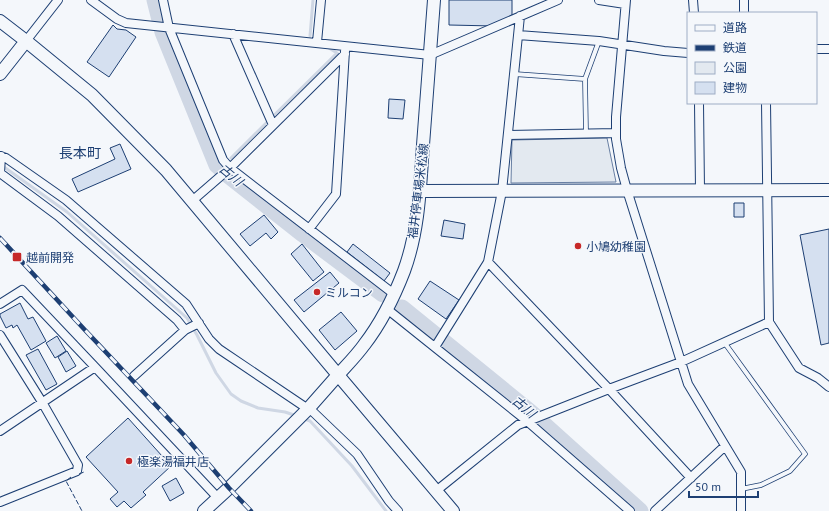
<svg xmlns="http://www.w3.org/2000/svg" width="829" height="511" font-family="'PT Sans','Noto Sans JP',sans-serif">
  <rect width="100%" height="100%" fill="#f4f7fb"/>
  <!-- green -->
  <path fill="#e3e9f0" stroke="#687fa3" d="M 607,138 L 616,182 L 511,183 L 512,140 Z"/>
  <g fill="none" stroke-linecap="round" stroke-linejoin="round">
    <!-- stream -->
    <path stroke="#cfd7e4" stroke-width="3" d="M 310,36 L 313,0
      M 231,158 L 337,53 L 329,48
      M 2,167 L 4,167 L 67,212 L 187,318 L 197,335 L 216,373 L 231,394 L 241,401 L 258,408 L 285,412 L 297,416
      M 302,418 L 310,421 L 352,466 L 386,511"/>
    <!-- river -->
    <path stroke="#cfd7e4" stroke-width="17" d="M 155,0 L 163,32 L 217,165 L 227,174 L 303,234 L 383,294
      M 402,308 L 530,412 L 640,511"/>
  </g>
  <!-- building -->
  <path fill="#d5e0f0" stroke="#1d3f73" d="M 449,0 L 512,0 L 512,16 L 494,26 L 449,25 Z
    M 113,25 L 117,29 L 126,30 L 136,37 L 109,77 L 87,62 Z
    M 389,99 L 405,100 L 403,119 L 388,118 Z
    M 120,144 L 131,169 L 78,192 L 72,179 L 115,159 L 110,148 Z
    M 734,203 L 744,203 L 744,217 L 734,217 Z
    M 264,215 L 278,232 L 271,239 L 266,233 L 250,246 L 240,234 Z
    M 444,220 L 465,224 L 463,239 L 441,236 Z
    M 829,229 L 829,343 L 821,345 L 800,235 Z
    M 302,244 L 324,272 L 313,281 L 291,254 Z
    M 353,244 L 390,273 L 384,281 L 347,252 Z
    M 330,272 L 339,283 L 304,312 L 294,300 Z
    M 430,281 L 459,300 L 446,319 L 418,299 Z
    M 20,303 L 28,319 L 33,317 L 46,341 L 31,350 L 17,325 L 13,328 L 12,325 L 6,328 L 0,316 L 0,314 Z
    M 341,312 L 357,331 L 335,350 L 319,330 Z
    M 57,336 L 66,351 L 55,358 L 46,343 Z
    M 38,349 L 57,384 L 46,390 L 26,355 Z
    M 67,351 L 76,366 L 66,372 L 58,357 Z
    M 128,418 L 171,466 L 143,492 L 146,495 L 131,508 L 124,501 L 117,507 L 110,499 L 118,492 L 86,457 Z
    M 176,478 L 184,493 L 170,501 L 162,486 Z"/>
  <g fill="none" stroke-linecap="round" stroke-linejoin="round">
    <defs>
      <path id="lane" d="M 514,74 L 585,79
        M 586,133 L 585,79 L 599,41
        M 724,342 L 805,454 L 790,471 L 761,485 L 741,489"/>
      <path id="street" d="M 91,0 L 117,19 L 126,23 L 430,55 L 558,0
        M 163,0 L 169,28 L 223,160 L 230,168 L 394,294
        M 599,0 L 625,4
        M 626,0 L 616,117 L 616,139 L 621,168 L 627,190 L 688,384 L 741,472 L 741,511
        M 693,0 L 694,13
        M 744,0 L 744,13
        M 233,34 L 273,125
        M 518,35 L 599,41 L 664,51 L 688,53
        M 26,41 L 58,0
        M 317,42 L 321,0
        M 816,49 L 829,49
        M 699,103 L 700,190
        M 766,103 L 769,322 L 799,368 L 818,378 L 829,387
        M 508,135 L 616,133
        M 0,156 L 6,158 L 66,200 L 186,304 L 209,339 L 219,349 L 308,409
        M 1,156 L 0,173 L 58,216 L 177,320 L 185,330
        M 192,201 L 230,168 L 345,54
        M 309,229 L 336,194 L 345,51
        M 488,262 L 609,389 L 691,478
        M 0,304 L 22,290 L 95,367 L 218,498
        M 387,309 L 527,421 L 630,511
        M 0,335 L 42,402 L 78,465 L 77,471 L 0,502
        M 435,347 L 488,262 L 502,191 L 520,16
        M 134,376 L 185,330 L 199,323
        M 309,408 L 357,454 L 389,501 L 398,511
        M 0,431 L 95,367
        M 436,491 L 518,425 L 609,389 L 681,362 L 769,322
        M 655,511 L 725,446"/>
      <path id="secondary" d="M 434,0 C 430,48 427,97 423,145 C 420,187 419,230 404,271 C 394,297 381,323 364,345 C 356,356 347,365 338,375 L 453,511
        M 0,21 L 26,41 L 92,95 L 166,170 L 338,375 L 308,409 L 229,488 L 204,511
        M 0,74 L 26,41
        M 420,191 L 829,190"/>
    </defs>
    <!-- lane casing -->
    <use href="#lane" stroke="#1d3f73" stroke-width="5.5"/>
    <!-- street casing -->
    <use href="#street" stroke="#1d3f73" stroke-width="10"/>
    <!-- secondary casing -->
    <use href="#secondary" stroke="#1d3f73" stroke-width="14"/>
    <!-- lane -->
    <use href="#lane" stroke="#f4f7fb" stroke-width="4"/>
    <!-- street -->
    <use href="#street" stroke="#f4f7fb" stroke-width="8"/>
    <!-- secondary -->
    <use href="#secondary" stroke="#f4f7fb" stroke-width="12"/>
    <defs>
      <path id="rail" d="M 0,238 L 84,329 L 184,435 L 229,488 L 251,511"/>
    </defs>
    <!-- rail casing -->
    <use href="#rail" stroke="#1d3f73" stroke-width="4.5"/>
    <!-- rail -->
    <use href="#rail" stroke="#f4f7fb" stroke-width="3" stroke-dasharray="9" stroke-linecap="butt"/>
    <!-- fence -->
    <path stroke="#1d3f73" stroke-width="1" stroke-dasharray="5 2" stroke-linecap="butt" d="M 79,474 L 84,472
      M 71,477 L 66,481 L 82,511"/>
  </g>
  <!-- markers -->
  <g fill="#c62828" stroke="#f4f7fb" stroke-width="1.5">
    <circle cx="578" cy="246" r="4"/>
    <rect x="12" y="252" width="10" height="10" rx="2"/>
    <circle cx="317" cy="292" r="4"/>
    <circle cx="129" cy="461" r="4"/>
  </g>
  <g text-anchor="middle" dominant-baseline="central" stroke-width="3" stroke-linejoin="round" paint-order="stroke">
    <!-- street labels -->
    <g font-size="12" fill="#1d3f73" stroke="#f4f7fb">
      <text transform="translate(418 191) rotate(-83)">福井停車場米松線</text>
    </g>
    <!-- poi labels -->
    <g font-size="12" fill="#1d3f73" stroke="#f4f7fb" text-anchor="start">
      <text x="586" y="246">小鳩幼稚園</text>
      <text x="26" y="257">越前開発</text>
      <text x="325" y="292">ミルコン</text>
      <text x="137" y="461">極楽湯福井店</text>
    </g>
    <!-- water labels -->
    <g font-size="13" font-style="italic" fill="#1d3f73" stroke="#f4f7fb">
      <text transform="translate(231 175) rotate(40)">古川</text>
      <text transform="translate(524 407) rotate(40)">古川</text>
    </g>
    <!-- quarter labels -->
    <g font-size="14" fill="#1d3f73" stroke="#f4f7fb">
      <text x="80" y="153">長本町</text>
    </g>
  </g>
  <!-- legend -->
  <rect x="687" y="12" width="130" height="92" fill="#f4f7fb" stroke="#9eadc5"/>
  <rect x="695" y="25" width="20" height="6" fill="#f4f7fb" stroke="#9eadc5"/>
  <text x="723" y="32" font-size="12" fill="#1d3f73">道路</text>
  <rect x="695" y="45" width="20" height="6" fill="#1d3f73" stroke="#9eadc5"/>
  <text x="723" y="52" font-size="12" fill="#1d3f73">鉄道</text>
  <rect x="695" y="62" width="20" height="12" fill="#e3e9f0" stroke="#9eadc5"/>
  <text x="723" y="72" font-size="12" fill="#1d3f73">公園</text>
  <rect x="695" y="82" width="20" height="12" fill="#d5e0f0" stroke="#9eadc5"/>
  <text x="723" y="92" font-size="12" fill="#1d3f73">建物</text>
  <!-- scale -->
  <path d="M689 491v6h69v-6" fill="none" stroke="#1d3f73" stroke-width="2"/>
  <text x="695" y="491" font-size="12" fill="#1d3f73" stroke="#f4f7fb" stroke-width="3" paint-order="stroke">50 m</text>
</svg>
